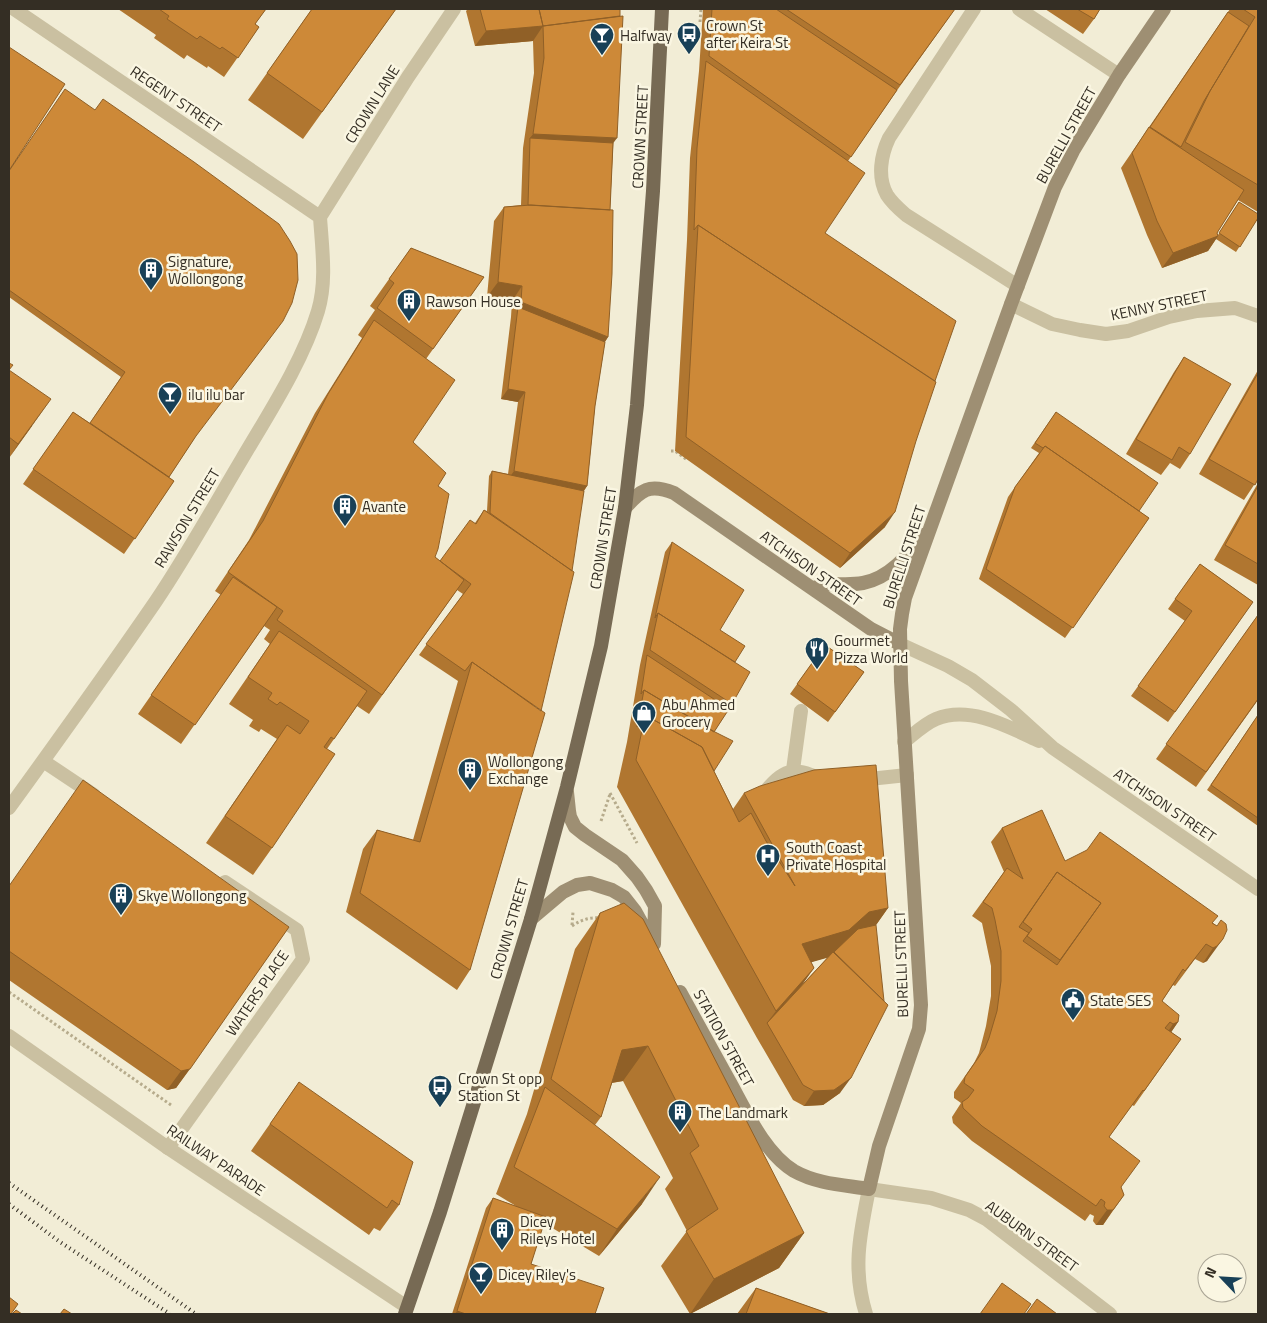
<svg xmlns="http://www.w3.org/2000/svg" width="1267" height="1323" font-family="'Titillium Web',sans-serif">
  <rect width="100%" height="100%" fill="#f2edd6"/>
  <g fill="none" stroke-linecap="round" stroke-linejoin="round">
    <!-- path -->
    <path stroke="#b6ab8c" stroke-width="3" stroke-dasharray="2.5 2.5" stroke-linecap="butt" d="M 700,22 L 701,9
      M 671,451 L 675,451 L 686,459
      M 610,793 L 637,843
      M 601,821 L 610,794
      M 572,925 L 573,912
      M 572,926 C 581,920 589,917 600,918
      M 9,992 L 171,1105"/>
    <!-- service -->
    <path stroke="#cac0a1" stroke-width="14" d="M 974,9 L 889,138 C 881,155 877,177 887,195 C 892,203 899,209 906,215 L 1018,286
      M 1019,9 L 1119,75
      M 793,770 L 801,711
      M 860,780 L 907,775
      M 763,794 C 784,769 792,766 821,779"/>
    <!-- minor -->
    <path stroke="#cac0a1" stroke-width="14" d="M 14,9 L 320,217
      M 320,217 L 408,77 L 454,9
      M 1011,304 L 1052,324 L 1080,330 L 1106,334 L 1128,331 L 1169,317 L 1197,311 L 1235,308 L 1258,316
      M 900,644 L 948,666 L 972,680 L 1011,710 L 1053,748 L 1258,889
      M 904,742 C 914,734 924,724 936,719 C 970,705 1009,727 1039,741
      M 43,761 L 94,795
      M 9,808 C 59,739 108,671 156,601 C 187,555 214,506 242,459 C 269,413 303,361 318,311 C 327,281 322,248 320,217
      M 168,1148 L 303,959 L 297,930 L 225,882
      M 866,1314 C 852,1269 860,1234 869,1189"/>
    <!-- tertiary -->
    <path stroke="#cac0a1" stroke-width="14" d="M 9,1036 L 168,1148 L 407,1307
      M 869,1189 L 931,1198 L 969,1210 L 986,1219 L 1110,1314"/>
    <!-- secondary -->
    <path stroke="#9e8f73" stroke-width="14" d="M 625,508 C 641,490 649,483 674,493 L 871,629 L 900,644
      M 813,588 C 819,587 826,584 832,584 C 842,584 852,585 863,583 C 889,578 908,556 923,535
      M 567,792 L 569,811 L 570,817 L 575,827 L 585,835 L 622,860 L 637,877 L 646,890 L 655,906 L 654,944
      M 531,919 L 563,892 L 577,885 L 590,883 L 612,890 L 624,897 L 635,911 L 646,931
      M 680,992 C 696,1021 712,1050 728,1079 C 745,1109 764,1153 794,1171 C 817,1184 844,1185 869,1189 L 879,1146 L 919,1029 L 921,1005 L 901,681 L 900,629 L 902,614 L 905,598 L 1011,304 L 1055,187 L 1073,151 L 1119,75 L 1164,9"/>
    <!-- primary -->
    <path stroke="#776a54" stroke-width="14" d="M 405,1314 L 440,1212 L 531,919 L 567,787 L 601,646 L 625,508 L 637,405 L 653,191 L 662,9"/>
    <!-- rail -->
    <path stroke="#342e24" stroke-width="4" stroke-dasharray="1 4" stroke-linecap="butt" d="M 9,1183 L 196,1314
      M 9,1204 L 60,1242 L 170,1314"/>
  </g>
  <!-- wall -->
  <path fill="#b07630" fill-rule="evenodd" d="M 118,9 L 266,9 L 255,24 L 259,27 L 224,77 L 208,66 L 207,68 L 187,55 L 184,59 L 154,38 L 156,35 Z
    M 312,9 L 396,9 L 303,139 L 248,100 Z
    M 468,9 L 620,9 L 610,210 L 608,337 L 605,342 L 595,406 L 587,486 L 584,491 L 470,970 L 457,990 L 346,912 L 363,849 L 377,830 L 413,840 L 458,681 L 419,655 L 463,594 L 457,590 L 369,714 L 357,706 L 327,749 L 272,848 L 253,875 L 206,843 L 277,739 L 261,729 L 259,732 L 249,726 L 253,720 L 229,704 L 270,644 L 264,639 L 270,630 L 264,626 L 181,744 L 138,714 L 221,595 L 215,591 L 249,540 L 315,413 L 362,338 L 358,335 L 375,310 L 370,306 L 411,248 L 484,277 L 426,359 L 413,442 L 438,486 L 435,557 L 440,561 L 475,523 L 484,510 L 487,511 L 489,476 L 492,471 L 508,474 L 518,402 L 501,399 L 511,317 L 512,301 L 487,297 L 494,221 L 504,207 L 521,205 L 523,148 L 534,73 L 533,41 L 475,46 L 466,11 Z
    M 703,9 L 955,9 L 893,96 L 848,161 L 825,233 L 885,527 L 840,568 L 675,451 L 687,240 L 690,158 L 699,71 Z
    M 1045,9 L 1100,9 L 1094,19 L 1083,34 Z
    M 1230,9 L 1258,9 L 1258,212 L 1238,200 L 1217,233 L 1218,235 L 1239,202 L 1258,218 L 1236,252 L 1216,239 L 1208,251 L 1162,268 L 1147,235 L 1121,168 Z
    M 9,171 L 194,439 L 169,477 L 174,481 L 124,554 L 23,484 L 73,412 L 90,423 L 121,377 L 9,297 Z
    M 1184,357 L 1190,454 L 1180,469 L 1170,463 L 1161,475 L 1126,454 L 1174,372 Z
    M 9,363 L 9,370 L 32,426 L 9,458 Z
    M 1258,370 L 1258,479 L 1244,500 L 1199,474 Z
    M 1056,412 L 1139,511 L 1149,518 L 1065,638 L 979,579 L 1008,497 L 1039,453 L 1031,448 Z
    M 1258,483 L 1258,585 L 1214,560 Z
    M 672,542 L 720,630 L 735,662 L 732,704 L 714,732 L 714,771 L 733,809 L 744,793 L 888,908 L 876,925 L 840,1093 L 823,1105 L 804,1106 L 793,1100 L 757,1038 L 617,787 L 627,742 L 640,665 L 648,628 L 665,552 ZM 828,957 L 800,987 L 814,968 L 811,962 Z
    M 1200,564 L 1253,602 L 1168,722 L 1131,696 L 1185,621 L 1168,609 Z
    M 1258,615 L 1258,700 L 1196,787 L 1156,759 Z
    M 825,645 L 864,672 L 828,722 L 790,694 Z
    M 1258,715 L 1258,826 L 1207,790 Z
    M 1002,828 L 1065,861 L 1213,923 L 1217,926 L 1226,924 L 1207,961 L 1203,963 L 1195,959 L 1175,986 L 1173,985 L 1162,1001 L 1178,1022 L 1171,1032 L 1181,1039 L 1134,1106 L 1132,1105 L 1109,1137 L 1121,1187 L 1124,1195 L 1103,1225 L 1096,1225 L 1093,1221 L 1094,1216 L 1090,1214 L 1085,1221 L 972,1141 L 953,1123 L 952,1117 L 961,1103 L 954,1098 L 954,1092 L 974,1063 L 979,1053 L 986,1026 L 991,996 L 991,966 L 982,923 L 972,916 L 1004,872 L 991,842 Z
    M 9,886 L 289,927 L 176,1088 L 167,1090 L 9,980 Z
    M 600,913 L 804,1233 L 779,1268 L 690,1314 L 661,1266 L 687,1231 L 665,1189 L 673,1178 L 623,1081 L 612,1083 L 601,1117 L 595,1125 L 642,1204 L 599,1256 L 544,1223 L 531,1264 L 595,1314 L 452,1314 L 486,1208 L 493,1198 L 516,1206 L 496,1194 L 527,1114 L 575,949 Z
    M 299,1082 L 399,1205 L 380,1231 L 374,1228 L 369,1235 L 251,1151 Z
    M 756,1288 L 830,1314 L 737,1314 Z"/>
  <!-- shaded-wall -->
  <path fill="#906027" d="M 543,26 L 533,41 L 475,46 L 486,31 Z
    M 533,134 L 617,138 L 606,153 L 530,138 Z
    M 1218,236 L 1208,251 L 1162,268 L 1173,253 Z
    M 498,282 L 522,286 L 512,301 L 487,297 Z
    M 521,302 L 608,337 L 598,352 L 518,307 Z
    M 508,389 L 525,392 L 518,402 L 501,399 Z
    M 51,399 L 32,426 L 9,458 L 18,444 Z
    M 514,471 L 587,486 L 580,496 L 507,481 Z
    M 895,512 L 885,527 L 840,568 L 850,553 Z
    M 888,908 L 869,935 L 830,957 L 784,970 L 802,944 L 869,912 Z
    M 1223,939 L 1207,961 L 1203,963 L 1213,948 Z
    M 814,968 L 795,995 L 767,1023 L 776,1011 Z
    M 1178,1022 L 1168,1037 L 1163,1039 L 1173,1024 Z
    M 648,1046 L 623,1081 L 597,1085 L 622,1050 Z
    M 190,1069 L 176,1088 L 167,1090 L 181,1071 Z
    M 851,1078 L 840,1093 L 823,1105 L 804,1106 L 814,1091 Z
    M 660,1177 L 642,1204 L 599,1256 L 617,1229 Z
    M 1107,1210 L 1113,1210 L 1103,1225 L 1096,1225 Z
    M 804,1233 L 779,1268 L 690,1314 L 714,1279 Z
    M 457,1311 L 466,1314 L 455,1314 Z"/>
  <!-- building -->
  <path fill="#cd8938" stroke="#906027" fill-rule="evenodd" d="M 159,9 L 266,9 L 255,24 L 259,27 L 238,58 L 222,47 L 220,49 L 200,36 L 197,39 L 167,19 L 169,16 Z
    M 312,9 L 396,9 L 322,112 L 267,73 Z
    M 480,9 L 539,9 L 543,26 L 486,31 Z
    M 539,9 L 620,9 L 620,16 L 543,26 Z
    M 712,9 L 776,9 L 897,90 L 851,157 L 709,56 Z
    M 786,9 L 955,9 L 900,85 Z
    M 1077,9 L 1100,9 L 1094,19 Z
    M 1243,9 L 1258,9 L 1258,185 L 1185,142 L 1210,91 L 1255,17 Z
    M 1228,12 L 1249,26 L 1204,101 L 1181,147 L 1150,127 Z
    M 623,16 L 617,138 L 533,134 L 544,58 L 543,26 Z
    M 9,47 L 65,84 L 10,169 L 9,168 Z
    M 706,61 L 865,173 L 825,233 L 956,321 L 935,381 L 698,225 L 694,230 L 697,148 Z
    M 65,89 L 95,110 L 103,99 L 194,162 L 279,224 L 290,241 L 297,254 L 298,280 L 292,303 L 283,321 L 196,436 L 169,477 L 90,423 L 125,372 L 9,290 L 9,171 Z
    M 1149,127 L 1244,190 L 1217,233 L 1218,236 L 1173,253 L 1157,221 L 1132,153 Z
    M 530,138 L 613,143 L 610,210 L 528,205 Z
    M 1239,202 L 1258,214 L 1258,218 L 1240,247 L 1219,233 Z
    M 531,205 L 613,210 L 612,274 L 608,337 L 521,302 L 522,286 L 498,282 L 504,207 Z
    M 698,225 L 936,382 L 916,441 L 895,512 L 850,553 L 686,437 Z
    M 411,248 L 484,277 L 433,349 L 377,308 L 394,283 L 389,279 Z
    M 518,307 L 605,342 L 595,406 L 587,486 L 514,471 L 525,392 L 508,389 Z
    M 374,320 L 455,380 L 413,442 L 446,473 L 438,486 L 449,494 L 438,549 L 435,557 L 464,580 L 382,695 L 277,620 L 283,611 L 228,572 L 263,521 L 328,394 Z
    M 1184,357 L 1231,384 L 1190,454 L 1179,447 L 1172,460 L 1136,439 Z
    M 9,363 L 13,365 L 9,370 L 51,399 L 18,444 L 9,437 Z
    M 1258,373 L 1258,479 L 1255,485 L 1209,459 Z
    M 73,412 L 174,481 L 135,539 L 33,469 Z
    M 1056,412 L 1158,483 L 1139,511 L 1045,446 L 1043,448 L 1035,443 Z
    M 1045,446 L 1149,518 L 1073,628 L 986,569 L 1015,487 Z
    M 492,471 L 584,491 L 572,571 L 490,513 Z
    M 1258,486 L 1258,564 L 1225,545 Z
    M 484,510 L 574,572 L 541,711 L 472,662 L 465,671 L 426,644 L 471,584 L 440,561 L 470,520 L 476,524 Z
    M 672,542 L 744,590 L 720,630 L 745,646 L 735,662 L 658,613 L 655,618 Z
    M 1200,564 L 1253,602 L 1175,712 L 1138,686 L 1192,611 L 1175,599 Z
    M 233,577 L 277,607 L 195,725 L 151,695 Z
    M 658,613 L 750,672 L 732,704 L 650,650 Z
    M 1258,615 L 1258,699 L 1206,772 L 1166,744 Z
    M 279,631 L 367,691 L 334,739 L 331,737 L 324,747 L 335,754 L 272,848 L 225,816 L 287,725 L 300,734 L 309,721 L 280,702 L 277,705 L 268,699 L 272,693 L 248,677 Z
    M 825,645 L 864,672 L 835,712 L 797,684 Z
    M 647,655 L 729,709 L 714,732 L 644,690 L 641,694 Z
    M 472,662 L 545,713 L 470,970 L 360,893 L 377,830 L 420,842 Z
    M 644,690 L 715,732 L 733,741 L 714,771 L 702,747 L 645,715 L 637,727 Z
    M 645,715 L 702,747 L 739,822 L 751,813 L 766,841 L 795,886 L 744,793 L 760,786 L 814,770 L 876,765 L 888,908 L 869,912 L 849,930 L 802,944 L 814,968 L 776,1011 L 636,760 Z
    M 1258,715 L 1258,818 L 1211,785 Z
    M 83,780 L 289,927 L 190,1069 L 181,1071 L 9,951 L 9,886 Z
    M 1042,810 L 1065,861 L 1087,850 L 1100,832 L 1218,916 L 1212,923 L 1217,926 L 1221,920 L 1226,924 L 1227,930 L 1223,939 L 1217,946 L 1213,948 L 1206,944 L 1185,971 L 1183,969 L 1162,1001 L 1179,1015 L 1178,1022 L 1173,1024 L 1170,1022 L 1165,1028 L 1181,1039 L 1144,1091 L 1143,1090 L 1109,1137 L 1140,1161 L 1121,1187 L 1124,1195 L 1113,1210 L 1107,1210 L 1104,1206 L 1105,1202 L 1101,1199 L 1096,1206 L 982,1126 L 963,1108 L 962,1102 L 968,1098 L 974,1090 L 964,1083 L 965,1077 L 985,1048 L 989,1038 L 997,1011 L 1001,981 L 1001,951 L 995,920 L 992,908 L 983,902 L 1007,868 L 1023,879 L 1002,828 ZM 1057,872 L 1101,903 L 1057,965 L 1023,941 L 1029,933 L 1019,927 Z
    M 1057,872 L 1101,903 L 1060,960 L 1027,936 L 1032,929 L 1023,922 Z
    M 624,903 L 643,919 L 804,1233 L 714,1279 L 686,1231 L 718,1209 L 690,1153 L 699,1146 L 648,1046 L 622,1050 L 601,1117 L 551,1079 L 600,913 Z
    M 876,925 L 884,1001 L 834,952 L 858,929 Z
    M 833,952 L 888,1005 L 851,1078 L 834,1090 L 814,1091 L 803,1085 L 767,1023 Z
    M 299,1082 L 413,1162 L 399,1205 L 392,1200 L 387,1208 L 270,1124 Z
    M 545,1087 L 595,1125 L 660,1177 L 617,1229 L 514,1167 Z
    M 493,1198 L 546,1217 L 531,1264 L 604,1288 L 595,1314 L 466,1314 L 457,1311 Z
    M 1002,1283 L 1031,1304 L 1024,1314 L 980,1314 Z
    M 756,1288 L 830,1314 L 746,1314 Z
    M 9,1297 L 18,1304 L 11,1314 L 9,1314 Z
    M 1037,1299 L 1057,1314 L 1026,1314 Z
    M 64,1309 L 72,1314 L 60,1314 Z
    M 16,1310 L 22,1314 L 12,1314 Z"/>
  <!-- icons -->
  <defs>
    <symbol id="bus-pin" viewBox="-11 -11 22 30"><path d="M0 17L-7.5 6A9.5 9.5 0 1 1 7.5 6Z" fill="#184057" stroke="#faf6e2"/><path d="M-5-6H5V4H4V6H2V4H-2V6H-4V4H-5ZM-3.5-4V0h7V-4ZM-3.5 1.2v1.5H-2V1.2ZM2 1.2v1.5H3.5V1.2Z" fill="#fff"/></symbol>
    <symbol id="bar-pin" viewBox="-11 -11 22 30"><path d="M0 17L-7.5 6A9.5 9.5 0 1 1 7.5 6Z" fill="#184057" stroke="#faf6e2"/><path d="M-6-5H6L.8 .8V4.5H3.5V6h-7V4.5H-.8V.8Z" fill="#fff"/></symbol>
    <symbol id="building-pin" viewBox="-11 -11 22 30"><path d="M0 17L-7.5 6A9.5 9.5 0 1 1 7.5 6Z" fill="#184057" stroke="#faf6e2"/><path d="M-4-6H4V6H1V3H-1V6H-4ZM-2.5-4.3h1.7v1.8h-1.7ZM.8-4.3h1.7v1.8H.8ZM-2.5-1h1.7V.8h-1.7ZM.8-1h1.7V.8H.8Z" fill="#fff"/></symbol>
    <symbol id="restaurant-pin" viewBox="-11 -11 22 30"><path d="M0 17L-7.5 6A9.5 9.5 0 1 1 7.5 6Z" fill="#184057" stroke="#faf6e2"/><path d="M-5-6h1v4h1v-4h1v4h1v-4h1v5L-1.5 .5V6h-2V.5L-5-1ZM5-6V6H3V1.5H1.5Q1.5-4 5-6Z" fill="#fff"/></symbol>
    <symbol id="shop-pin" viewBox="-11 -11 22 30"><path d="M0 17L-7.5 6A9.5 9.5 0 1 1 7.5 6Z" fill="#184057" stroke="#faf6e2"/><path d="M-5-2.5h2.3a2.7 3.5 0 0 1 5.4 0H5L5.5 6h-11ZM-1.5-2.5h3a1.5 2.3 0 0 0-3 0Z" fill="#fff"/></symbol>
    <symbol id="hospital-pin" viewBox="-11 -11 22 30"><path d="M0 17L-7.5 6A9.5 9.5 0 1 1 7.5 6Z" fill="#184057" stroke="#faf6e2"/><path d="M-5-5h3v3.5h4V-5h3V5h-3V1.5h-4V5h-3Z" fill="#fff"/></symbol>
    <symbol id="civic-pin" viewBox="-11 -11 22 30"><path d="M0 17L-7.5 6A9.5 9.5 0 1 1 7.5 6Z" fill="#184057" stroke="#faf6e2"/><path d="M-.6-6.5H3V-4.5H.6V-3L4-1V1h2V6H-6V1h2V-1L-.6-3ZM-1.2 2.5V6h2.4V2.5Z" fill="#fff"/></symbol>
  </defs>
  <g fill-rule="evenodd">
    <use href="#bus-pin" x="675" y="20" width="28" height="38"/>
    <use href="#bar-pin" x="588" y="21" width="28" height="38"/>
    <use href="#building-pin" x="137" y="256" width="28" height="38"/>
    <use href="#building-pin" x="395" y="287" width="28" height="38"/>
    <use href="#bar-pin" x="156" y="380" width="28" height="38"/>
    <use href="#building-pin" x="331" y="492" width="28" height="38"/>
    <use href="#restaurant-pin" x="803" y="635" width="28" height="38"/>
    <use href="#shop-pin" x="630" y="699" width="28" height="38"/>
    <use href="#building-pin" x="456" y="756" width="28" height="38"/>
    <use href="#hospital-pin" x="754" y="842" width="28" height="38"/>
    <use href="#building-pin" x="107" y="881" width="28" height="38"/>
    <use href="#civic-pin" x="1059" y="986" width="28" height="38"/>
    <use href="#bus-pin" x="426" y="1073" width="28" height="38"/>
    <use href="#building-pin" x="666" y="1098" width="28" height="38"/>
    <use href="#building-pin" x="488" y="1216" width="28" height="38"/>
    <use href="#bar-pin" x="467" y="1260" width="28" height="38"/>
  </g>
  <g text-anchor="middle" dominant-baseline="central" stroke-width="5" stroke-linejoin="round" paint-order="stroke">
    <!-- poi labels -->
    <g font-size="15" fill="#342e24" stroke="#faf6e2" text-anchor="start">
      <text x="706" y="25">Crown St<tspan x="706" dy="17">after Keira St</tspan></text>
      <text x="620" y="35">Halfway</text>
      <text x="168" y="261">Signature,<tspan x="168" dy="17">Wollongong</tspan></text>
      <text x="426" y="301">Rawson House</text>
      <text x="188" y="394">ilu ilu bar</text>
      <text x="362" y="506">Avante</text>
      <text x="834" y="640">Gourmet<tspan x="834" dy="17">Pizza World</tspan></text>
      <text x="662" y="704">Abu Ahmed<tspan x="662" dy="17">Grocery</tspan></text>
      <text x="488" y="761">Wollongong<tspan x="488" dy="17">Exchange</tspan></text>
      <text x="786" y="847">South Coast<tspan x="786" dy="17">Private Hospital</tspan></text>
      <text x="138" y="895">Skye Wollongong</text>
      <text x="1090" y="1000">State SES</text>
      <text x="458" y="1078">Crown St opp<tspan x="458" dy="17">Station St</tspan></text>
      <text x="698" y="1112">The Landmark</text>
      <text x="520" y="1221">Dicey<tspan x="520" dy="17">Rileys Hotel</tspan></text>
      <text x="498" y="1274">Dicey Riley's</text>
    </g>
    <!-- street labels -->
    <g font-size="15" fill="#342e24" stroke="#faf6e2">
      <text transform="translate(176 99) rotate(34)">REGENT STREET</text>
      <text transform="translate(372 104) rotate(-58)">CROWN LANE</text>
      <text transform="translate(1066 135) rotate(-61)">BURELLI STREET</text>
      <text transform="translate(640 137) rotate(-87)">CROWN STREET</text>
      <text transform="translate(1159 305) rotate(-12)">KENNY STREET</text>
      <text transform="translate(187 518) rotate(-59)">RAWSON STREET</text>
      <text transform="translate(603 538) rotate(-81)">CROWN STREET</text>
      <text transform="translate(904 557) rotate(-72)">BURELLI STREET</text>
      <text transform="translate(811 568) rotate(35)">ATCHISON STREET</text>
      <text transform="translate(1165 805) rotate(34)">ATCHISON STREET</text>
      <text transform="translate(509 929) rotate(-74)">CROWN STREET</text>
      <text transform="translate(901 964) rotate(-92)">BURELLI STREET</text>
      <text transform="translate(257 993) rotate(-56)">WATERS PLACE</text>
      <text transform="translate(724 1038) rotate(61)">STATION STREET</text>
      <text transform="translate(216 1160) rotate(34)">RAILWAY PARADE</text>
      <text transform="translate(1032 1236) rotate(36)">AUBURN STREET</text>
    </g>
  </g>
  <!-- border -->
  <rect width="1267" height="1323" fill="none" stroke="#342e24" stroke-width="20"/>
  <!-- north arrow -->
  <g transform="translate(1222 1278) rotate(295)"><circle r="24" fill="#faf6e2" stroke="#aba696"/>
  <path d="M0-4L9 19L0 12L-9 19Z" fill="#184057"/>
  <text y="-8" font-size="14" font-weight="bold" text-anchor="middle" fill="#342e24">N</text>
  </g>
</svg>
